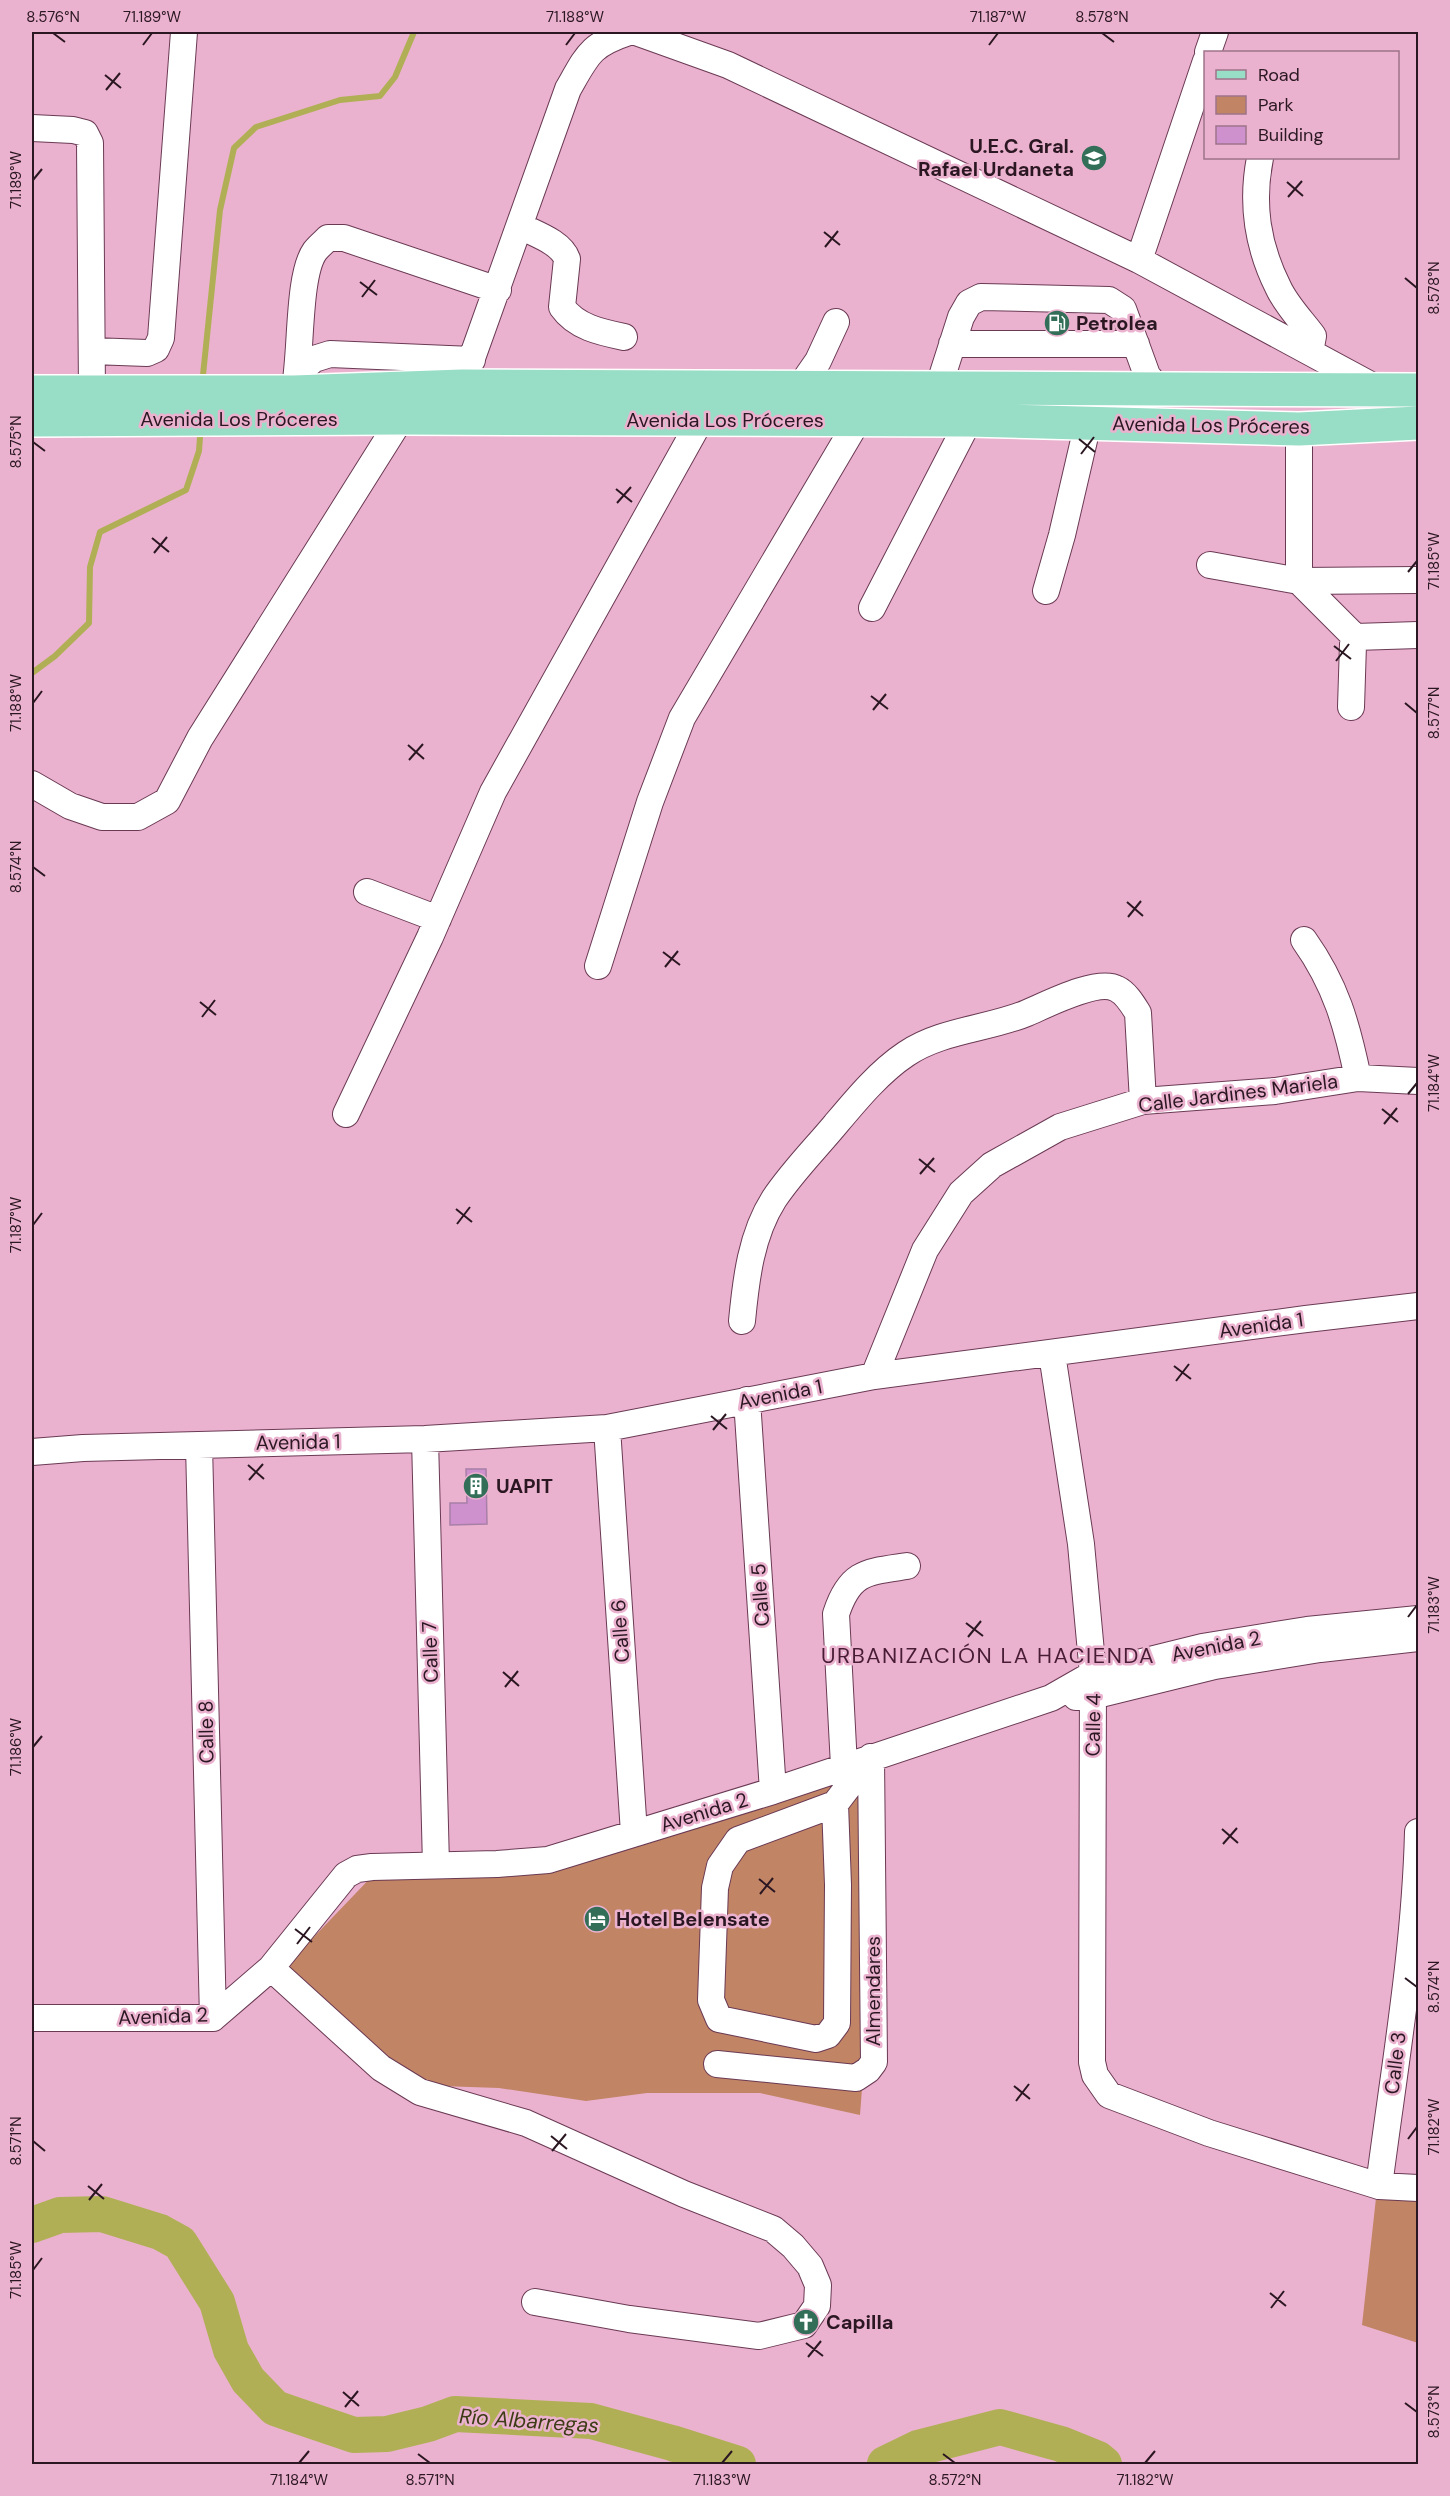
<svg xmlns="http://www.w3.org/2000/svg" width="1450" height="2496" font-family="'DM Sans',sans-serif">
  <rect width="100%" height="100%" fill="#ebb2cf"/>
  <!-- green -->
  <path fill="#c18465" d="M 862,1781 L 866,2036 L 860,2115 L 760,2093 L 647,2093 L 586,2101 L 499,2088 L 412,2085 L 286,1966 L 378,1870 L 476,1872 L 753,1787 Z
    M 1376,2198 L 1418,2200 L 1418,2343 L 1362,2325 Z"/>
  <g fill="none" stroke-linecap="round" stroke-linejoin="round">
    <!-- stream -->
    <path stroke="#b1af56" stroke-width="6" d="M 203,375 L 220,210 L 234,148 L 256,127 L 340,100 L 380,96 L 395,77 L 414,32
      M 32,673 L 55,656 L 89,623 L 90,567 L 100,532 L 186,490 L 199,451 L 200,437"/>
    <!-- river -->
    <path stroke="#b1af56" stroke-width="36" d="M 32,2225 L 60,2215 L 102,2214 L 160,2232 L 180,2243 L 217,2302 L 231,2350 L 248,2380 L 275,2408 L 295,2415 L 354,2435 L 387,2434 L 428,2424 L 455,2414 L 591,2421 L 672,2443 L 738,2464
      M 885,2464 L 918,2448 L 1000,2427 L 1061,2444 L 1098,2459 L 1104,2464"/>
  </g>
  <!-- building -->
  <path fill="#cf90ce" stroke="#a87fa7" stroke-width="1.5" d="M 466,1469 L 486,1469 L 487,1524 L 450,1525 L 450,1503 L 467,1503 Z"/>
  <g fill="none" stroke-linecap="round" stroke-linejoin="round">
    <defs>
      <path id="minor" d="M 636,32 L 728,65 L 1139,260 L 1378,389
        M 1208,52 L 1215,32
        M 32,128 L 73,130 L 85,133 L 90,143 L 92,392
        M 1260,158 C 1251,204 1257,245 1278,287 C 1286,305 1302,321 1313,336 L 1310,352
        M 520,226 C 535,234 561,242 567,259 L 562,307 C 576,327 600,332 624,337
        M 1139,260 L 1206,61
        M 952,344 L 1136,344
        M 92,351 L 147,353 L 156,349 L 161,338 L 184,32
        M 299,372 L 314,359 L 330,354 L 472,360
        M 462,386 L 568,89 C 588,54 590,45 629,32
        M 800,387 L 818,361 L 836,322
        M 938,389 L 961,317 L 969,303 L 981,297 L 1109,300 L 1123,309 L 1147,375 L 1159,390
        M 294,392 C 302,358 297,276 315,251 C 319,246 324,242 328,238 L 344,238 L 498,290
        M 1299,429 L 1299,581 L 1418,580
        M 1210,565 L 1299,581 L 1355,637
        M 1046,591 L 1062,535 L 1088,423
        M 872,608 L 969,420
        M 1351,707 L 1353,644 L 1355,637 L 1418,635
        M 32,784 L 70,806 L 102,817 L 138,817 L 167,801 L 200,738 L 401,418
        M 367,892 L 438,919
        M 1304,940 C 1336,985 1347,1025 1358,1078
        M 598,966 L 650,802 L 682,718 L 858,420
        M 346,1114 L 430,937 L 493,792 L 700,421
        M 742,1321 C 746,1279 751,1235 774,1199 C 792,1172 815,1149 835,1125 C 856,1100 879,1072 906,1054 C 941,1030 989,1029 1027,1013 C 1046,1005 1098,978 1117,989 C 1126,993 1133,1005 1138,1013 L 1143,1101
        M 1052,1354 L 1081,1544 L 1093,1674 L 1092,2062 L 1095,2075 L 1109,2095 L 1209,2133 L 1379,2186 L 1418,2188
        M 874,1376 L 925,1250 L 961,1193 L 992,1165 L 1060,1127 L 1143,1101 L 1275,1091 L 1358,1078 L 1418,1081
        M 747,1400 L 773,1791
        M 607,1428 L 634,1833
        M 425,1439 L 436,1865
        M 199,1445 L 213,2018
        M 32,1452 L 83,1448 L 425,1439 L 607,1428 L 874,1376 L 1306,1319 L 1418,1306
        M 1076,1697 L 1093,1696 L 1215,1666 L 1320,1649 L 1418,1638
        M 844,1766 L 836,1614 C 850,1571 867,1572 907,1566
        M 835,1804 L 838,1885 L 837,2023 L 828,2035 L 816,2039 L 719,2019 L 711,2000 L 715,1888 L 720,1866 L 738,1840 L 835,1804 L 871,1757
        M 271,1968 L 381,2068 L 420,2092 L 526,2123 L 684,2194 L 773,2229 L 793,2246 L 810,2266 L 818,2285 L 817,2306 L 804,2325 L 759,2336 L 629,2319 L 535,2302
        M 32,2018 L 213,2018 L 271,1968 L 346,1875 L 357,1869 L 372,1867 L 497,1864 L 548,1860 L 773,1791 L 1051,1698 L 1093,1674 L 1202,1647 L 1307,1630 L 1418,1619
        M 717,2064 L 856,2078 L 868,2070 L 874,2062 L 871,1757
        M 1379,2186 C 1394,2069 1415,1951 1418,1832"/>
      <path id="major" d="M 32,392 L 294,392 L 462,386 L 1418,390
        M 32,420 L 401,418 L 969,420 L 1299,429 L 1418,423"/>
    </defs>
    <!-- minor casing -->
    <use href="#minor" stroke="#6a3a54" stroke-width="28"/>
    <!-- major casing -->
    <use href="#major" stroke="#fff" stroke-width="36"/>
    <!-- minor -->
    <use href="#minor" stroke="#fff" stroke-width="26"/>
    <!-- major -->
    <use href="#major" stroke="#98ddc5" stroke-width="33"/>
  </g>
  <!-- ticks -->
  <path fill="none" stroke="#2b1722" stroke-width="2" d="M 53,33 L 65,42M 1102,33 L 1114,42M 143,45 L 152,33M 566,45 L 575,33M 989,45 L 998,33M 105,75 L 121,88M 106,90 L 120,73M 33,180 L 42,169M 1287,182 L 1303,196M 1288,197 L 1302,181M 824,232 L 840,245M 825,247 L 838,231M 1405,278 L 1417,288M 360,282 L 377,295M 362,297 L 375,280M 1079,439 L 1095,452M 33,442 L 45,451M 1081,454 L 1094,437M 616,489 L 632,502M 617,503 L 631,487M 152,538 L 169,552M 154,553 L 167,537M 1408,572 L 1417,561M 1334,646 L 1351,659M 1336,661 L 1349,644M 871,696 L 888,709M 33,703 L 42,691M 1405,703 L 1417,713M 873,710 L 886,694M 408,745 L 424,759M 409,760 L 423,744M 33,867 L 45,876M 1127,902 L 1143,916M 1128,917 L 1141,901M 663,952 L 680,965M 665,967 L 678,951M 200,1002 L 216,1015M 202,1017 L 215,1000M 1408,1094 L 1417,1083M 1382,1109 L 1398,1122M 1384,1124 L 1397,1108M 919,1159 L 935,1172M 920,1174 L 934,1158M 456,1209 L 472,1222M 457,1224 L 470,1207M 33,1225 L 42,1213M 1174,1366 L 1191,1379M 1176,1381 L 1189,1364M 711,1416 L 727,1429M 713,1430 L 726,1414M 248,1465 L 264,1479M 249,1480 L 263,1464M 1408,1617 L 1417,1605M 966,1623 L 983,1636M 968,1637 L 981,1621M 503,1672 L 519,1686M 505,1687 L 518,1671M 33,1747 L 42,1736M 1222,1829 L 1238,1843M 1223,1844 L 1237,1828M 759,1879 L 775,1892M 760,1894 L 773,1878M 295,1929 L 312,1942M 297,1944 L 310,1927M 1405,1978 L 1417,1987M 1014,2086 L 1030,2099M 1016,2101 L 1029,2084M 551,2136 L 567,2149M 1408,2139 L 1417,2127M 33,2141 L 45,2151M 552,2151 L 566,2134M 88,2186 L 104,2199M 89,2200 L 102,2184M 33,2270 L 42,2258M 1270,2293 L 1286,2306M 1271,2308 L 1284,2291M 806,2343 L 823,2356M 808,2357 L 821,2341M 343,2392 L 359,2406M 1405,2403 L 1417,2412M 345,2407 L 358,2391M 418,2454 L 430,2463M 943,2454 L 955,2463M 299,2463 L 309,2451M 722,2463 L 732,2451M 1145,2463 L 1155,2451"/>
  <!-- icons -->
  <defs>
    <symbol id="school-disc" viewBox="-11 -11 22 22"><circle r="9.5" fill="#326e58" stroke="#ebb2cf"/><path d="M0-5L7-2L0 1L-7-2ZM-4 1L0 2.5L4 1V4Q0 6-4 4Z" fill="#fff"/></symbol>
    <symbol id="fuel-disc" viewBox="-11 -11 22 22"><circle r="9.5" fill="#326e58" stroke="#ebb2cf"/><path d="M-5.5-6h7V0h2V4h1.3V-2.5L3-4.5l.8-.8L6-3V5H2.5V1h-1V6h-7ZM-4.2-4.7v3.2H.2V-4.7Z" fill="#fff"/></symbol>
    <symbol id="building-disc" viewBox="-11 -11 22 22"><circle r="9.5" fill="#326e58" stroke="#ebb2cf"/><path d="M-4-6H4V6H1V3H-1V6H-4ZM-2.5-4.3h1.7v1.8h-1.7ZM.8-4.3h1.7v1.8H.8ZM-2.5-1h1.7V.8h-1.7ZM.8-1h1.7V.8H.8Z" fill="#fff"/></symbol>
    <symbol id="hotel-disc" viewBox="-11 -11 22 22"><circle r="9.5" fill="#326e58" stroke="#ebb2cf"/><path d="M-6-4.5h1.5V1H6V5H4.5V3h-9V5H-6ZM-4 0a1.8 1.8 0 1 1 3.6 0ZM.5 0V-2.5h3Q6-2.5 6 0Z" fill="#fff"/></symbol>
    <symbol id="church-disc" viewBox="-11 -11 22 22"><circle r="9.5" fill="#326e58" stroke="#ebb2cf"/><path d="M-1.2-6h2.4v3.5h3.3v2.4h-3.3V6h-2.4V-.1h-3.3v-2.4h3.3Z" fill="#fff"/></symbol>
  </defs>
  <g fill-rule="evenodd">
    <use href="#school-disc" x="1079" y="143" width="30" height="30"/>
    <use href="#fuel-disc" x="1042" y="308" width="30" height="30"/>
    <use href="#building-disc" x="461" y="1471" width="30" height="30"/>
    <use href="#hotel-disc" x="582" y="1904" width="30" height="30"/>
    <use href="#church-disc" x="791" y="2307" width="30" height="30"/>
  </g>
  <g text-anchor="middle" dominant-baseline="central" stroke-width="5" stroke-linejoin="round" paint-order="stroke">
    <!-- poi labels -->
    <g font-size="20" font-weight="bold" fill="#2b1722" stroke="#ebb2cf" text-anchor="start">
      <text x="1074" y="146" text-anchor="end">U.E.C. Gral.<tspan x="1074" dy="23">Rafael Urdaneta</tspan></text>
      <text x="1076" y="323">Petrolea</text>
      <text x="496" y="1486">UAPIT</text>
      <text x="616" y="1919">Hotel Belensate</text>
      <text x="826" y="2322">Capilla</text>
    </g>
    <!-- street labels -->
    <g font-size="20" fill="#2b1722" stroke="#ebb2cf">
      <text x="239" y="419">Avenida Los Próceres</text>
      <text x="725" y="420">Avenida Los Próceres</text>
      <text transform="translate(1211 425) rotate(1)">Avenida Los Próceres</text>
      <text transform="translate(1238 1093) rotate(-7)">Calle Jardines Mariela</text>
      <text transform="translate(1261 1325) rotate(-8)">Avenida 1</text>
      <text transform="translate(780 1394) rotate(-11)">Avenida 1</text>
      <text transform="translate(298 1442) rotate(-1)">Avenida 1</text>
      <text transform="translate(760 1595) rotate(-94)">Calle 5</text>
      <text transform="translate(620 1631) rotate(-94)">Calle 6</text>
      <text transform="translate(1216 1646) rotate(-11)">Avenida 2</text>
      <text transform="translate(430 1652) rotate(-92)">Calle 7</text>
      <text transform="translate(1093 1725) rotate(-89)">Calle 4</text>
      <text transform="translate(206 1732) rotate(-91)">Calle 8</text>
      <text transform="translate(704 1812) rotate(-17)">Avenida 2</text>
      <text transform="translate(873 1991) rotate(-90)">Almendares</text>
      <text transform="translate(163 2016) rotate(-2)">Avenida 2</text>
      <text transform="translate(1395 2063) rotate(-83)">Calle 3</text>
    </g>
    <!-- water labels -->
    <g font-size="21" font-style="italic" fill="#3d3c16" stroke="#ebb2cf">
      <text transform="translate(529 2421) rotate(4)">Río Albarregas</text>
    </g>
    <!-- quarter labels -->
    <g font-size="22" letter-spacing="1.5" fill="#481c35" stroke="#ebb2cf">
      <text x="988" y="1655">URBANIZACIÓN LA HACIENDA</text>
    </g>
  </g>
  <!-- border -->
  <rect width="1450" height="2496" fill="none" stroke="#ebb2cf" stroke-width="66"/>
  <!-- legend -->
  <rect x="1204" y="51" width="195" height="108" fill="#ebb2cf" stroke="#9e748a" stroke-width="1.5"/>
  <rect x="1216" y="70" width="30" height="9" fill="#98ddc5" stroke="#9e748a" stroke-width="1.5"/>
  <text x="1258" y="81" font-size="18" fill="#2b1722">Road</text>
  <rect x="1216" y="96" width="30" height="18" fill="#c18465" stroke="#9e748a" stroke-width="1.5"/>
  <text x="1258" y="111" font-size="18" fill="#2b1722">Park</text>
  <rect x="1216" y="126" width="30" height="18" fill="#cf90ce" stroke="#9e748a" stroke-width="1.5"/>
  <text x="1258" y="141" font-size="18" fill="#2b1722">Building</text>
  <rect x="33" y="33" width="1384" height="2430" fill="none" stroke="#2b1722" stroke-width="2"/>
  <g font-size="15" text-anchor="middle" fill="#2b1722">
    <text x="53" y="22">8.576°N</text>
    <text x="152" y="22">71.189°W</text>
    <text x="575" y="22">71.188°W</text>
    <text x="998" y="22">71.187°W</text>
    <text x="1102" y="22">8.578°N</text>
    <text transform="translate(16 180) rotate(-90)" y="5">71.189°W</text>
    <text transform="translate(1434 288) rotate(-90)" y="5">8.578°N</text>
    <text transform="translate(16 442) rotate(-90)" y="5">8.575°N</text>
    <text transform="translate(1434 561) rotate(-90)" y="5">71.185°W</text>
    <text transform="translate(16 703) rotate(-90)" y="5">71.188°W</text>
    <text transform="translate(1434 713) rotate(-90)" y="5">8.577°N</text>
    <text transform="translate(16 867) rotate(-90)" y="5">8.574°N</text>
    <text transform="translate(1434 1083) rotate(-90)" y="5">71.184°W</text>
    <text transform="translate(16 1225) rotate(-90)" y="5">71.187°W</text>
    <text transform="translate(1434 1605) rotate(-90)" y="5">71.183°W</text>
    <text transform="translate(16 1747) rotate(-90)" y="5">71.186°W</text>
    <text transform="translate(1434 1987) rotate(-90)" y="5">8.574°N</text>
    <text transform="translate(1434 2127) rotate(-90)" y="5">71.182°W</text>
    <text transform="translate(16 2141) rotate(-90)" y="5">8.571°N</text>
    <text transform="translate(16 2270) rotate(-90)" y="5">71.185°W</text>
    <text transform="translate(1434 2412) rotate(-90)" y="5">8.573°N</text>
    <text x="299" y="2485">71.184°W</text>
    <text x="430" y="2485">8.571°N</text>
    <text x="722" y="2485">71.183°W</text>
    <text x="955" y="2485">8.572°N</text>
    <text x="1145" y="2485">71.182°W</text>
  </g>
</svg>
